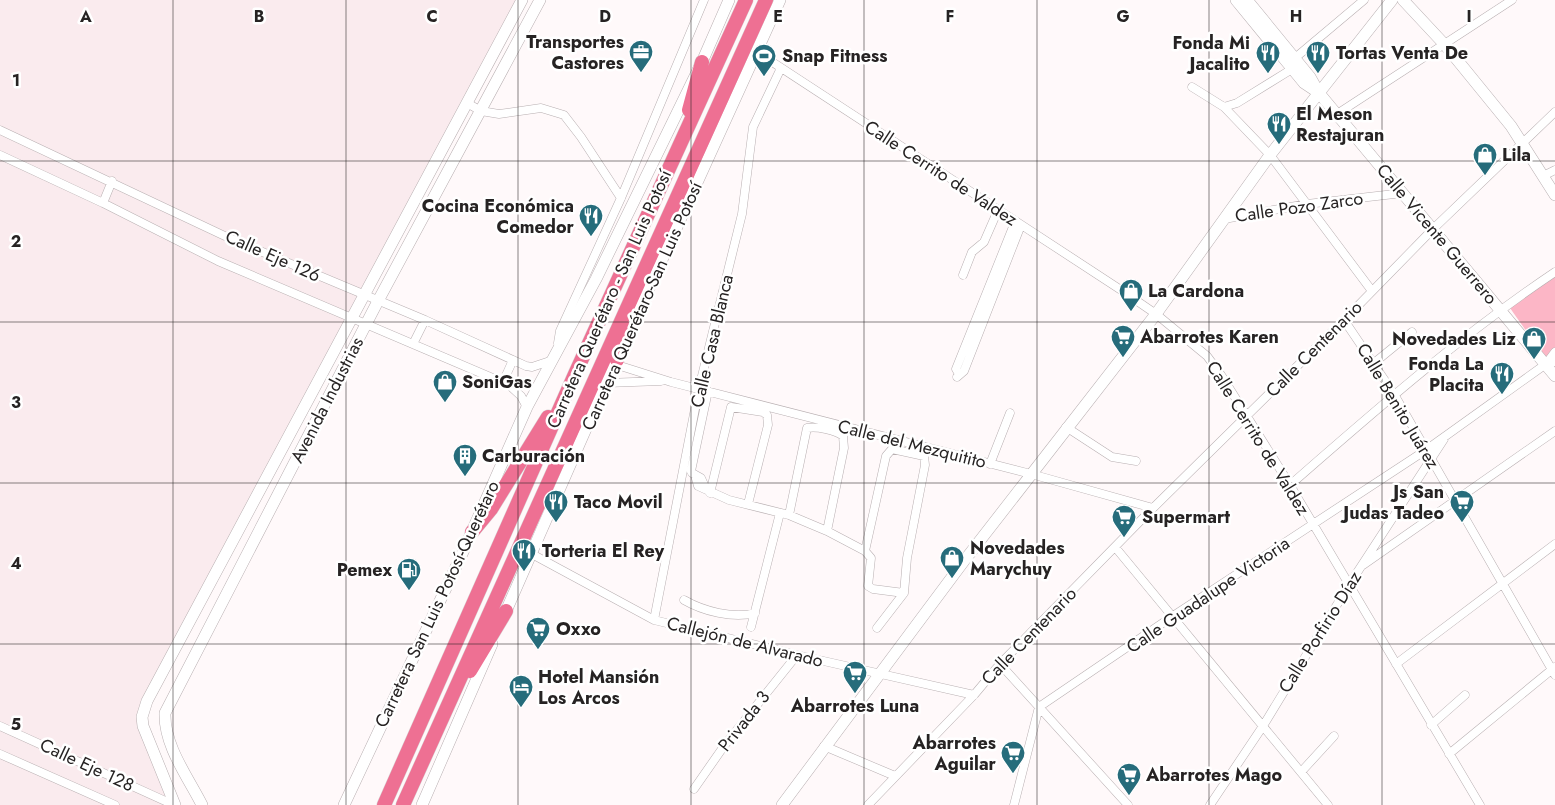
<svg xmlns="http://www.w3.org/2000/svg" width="1555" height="805" font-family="Jost,sans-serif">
  <rect width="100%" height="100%" fill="#fff9fa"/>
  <!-- built -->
  <path fill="#faebee" d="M 0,0 L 520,0 L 140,716 L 173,805 L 0,805 Z"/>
  <!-- green -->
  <path fill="#fcb6c6" d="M 1555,276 L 1555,363 L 1551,366 L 1510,308 Z"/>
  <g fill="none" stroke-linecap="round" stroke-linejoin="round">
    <defs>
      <path id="street" d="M 757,52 L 1121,290 L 1156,314 L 1207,356 L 1221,375 L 1290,485 L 1480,805
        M 1295,58 L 1364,0
        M 1192,87 L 1224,107 L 1270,155 L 1372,291
        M 467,103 L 481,111 L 499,114 L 541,108 L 564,115 L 581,137 L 621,198
        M 1224,107 L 1237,103 L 1292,69
        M 1337,114 L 1512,0
        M 0,130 L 229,238 L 425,320 L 526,366 L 532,367 L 550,361
        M 0,155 L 103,203 L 218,261 L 509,385 L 521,396 L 527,407
        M 1543,176 L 1555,170
        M 103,203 L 112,181
        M 1224,219 L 1307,204 L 1403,193
        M 963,275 L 972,252 L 984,242 L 998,210
        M 1344,320 L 1394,394 L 1555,675
        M 558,343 L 560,331 L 621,198 L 704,0
        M 413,344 L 425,320
        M 1374,363 L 1412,332
        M 614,364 L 671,382 L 1031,474 L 1153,508
        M 1546,364 L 1555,352
        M 959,374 L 956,369 L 1015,222
        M 957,377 L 964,371 L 1021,225
        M 503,382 L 513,360
        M 606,383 L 661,381
        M 1066,427 L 1112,457 L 1136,461
        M 990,464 L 1010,413
        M 691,471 L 708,391
        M 692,473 L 701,478 L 706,489
        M 695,475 L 698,486 L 729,500 L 789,515 L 827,531 L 865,551 L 871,558 L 868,586 L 873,589 L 904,593
        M 1290,485 C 1376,410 1461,335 1555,272
        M 710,493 L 731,407 L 763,412 L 767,415 L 768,425 L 748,504
        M 789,515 L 807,428 C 816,426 836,430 843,436 L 844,448 L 827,531
        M 1115,547 L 1328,805
        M 865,551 L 886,456 L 892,449 L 924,456 L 925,465 L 907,558 L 904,593 L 877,628
        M 530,553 L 654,620 L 797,655 L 974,695
        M 1363,565 L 1555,431
        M 684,600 C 703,611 733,619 755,613
        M 654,620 L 699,388 L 742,214 L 753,127 L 781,68
        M 751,627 L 780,513
        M 1000,664 L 1128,805
        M 1396,664 L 1555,544
        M 1431,725 L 1465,695
        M 0,726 L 174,805
        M 824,746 L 895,776
        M 0,754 L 115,805
        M 1449,754 L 1555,667
        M 1301,772 L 1334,736
        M 694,789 L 724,746 L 797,655
        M 868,805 L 974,695 L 1000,664 L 1148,513 L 1344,320 L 1433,229 L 1555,112
        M 1014,805 L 1039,707 L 1173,616 L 1426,450 L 1546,364 L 1555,362
        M 1210,805 L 1263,726 L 1349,585 L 1444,439"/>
      <path id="secondary" d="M 1236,0 L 1304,83 L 1316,91
        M 1247,0 L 1310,77 L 1319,93 L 1555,376
        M 1403,0 L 1445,45 L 1511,126 L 1555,195
        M 503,618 L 606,383 L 780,0
        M 175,805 L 143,726 L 142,717 L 147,701 L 522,0
        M 202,805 C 188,777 164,746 165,713 L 378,301 L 540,0
        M 344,805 L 462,554 L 527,407 L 596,279 L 702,62 L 729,0
        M 422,805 L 492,644
        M 782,805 L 964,561 L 1156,314 L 1270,155 L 1392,0"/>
      <path id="highway" d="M 689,110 L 702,62
        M 617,360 L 623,326
        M 472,532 L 491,509 L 548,417
        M 470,671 L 506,611
        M 384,805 L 575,374 L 746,0
        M 403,805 L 766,0"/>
    </defs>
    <!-- street casing -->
    <use href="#street" stroke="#b8afb1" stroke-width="9"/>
    <!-- secondary casing -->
    <use href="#secondary" stroke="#b8afb1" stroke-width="12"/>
    <!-- highway casing -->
    <use href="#highway" stroke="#d8d7d7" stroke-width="15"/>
    <!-- street -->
    <use href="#street" stroke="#fff" stroke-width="8"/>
    <!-- secondary -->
    <use href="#secondary" stroke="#fff" stroke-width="11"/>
    <!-- highway -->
    <use href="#highway" stroke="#ee7093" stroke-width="14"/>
  </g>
  <!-- grid -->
  <path fill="none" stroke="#262323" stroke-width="1" stroke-opacity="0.55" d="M 173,0 L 173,805M 346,0 L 346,805M 518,0 L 518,805M 691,0 L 691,805M 864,0 L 864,805M 1037,0 L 1037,805M 1209,0 L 1209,805M 1382,0 L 1382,805M 0,161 L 1555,161M 0,322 L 1555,322M 0,483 L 1555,483M 0,644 L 1555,644"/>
  <!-- icons -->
  <defs>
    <symbol id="office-pin" viewBox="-11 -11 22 30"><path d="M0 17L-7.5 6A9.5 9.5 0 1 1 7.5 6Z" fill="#266c7b" stroke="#fff"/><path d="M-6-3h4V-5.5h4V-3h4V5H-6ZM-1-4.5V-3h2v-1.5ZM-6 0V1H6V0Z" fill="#fff"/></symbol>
    <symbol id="restaurant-pin" viewBox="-11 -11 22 30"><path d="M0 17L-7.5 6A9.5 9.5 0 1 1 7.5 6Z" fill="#266c7b" stroke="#fff"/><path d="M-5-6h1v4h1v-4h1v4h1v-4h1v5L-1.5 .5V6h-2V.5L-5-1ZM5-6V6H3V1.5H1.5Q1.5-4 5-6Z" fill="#fff"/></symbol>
    <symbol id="stadium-pin" viewBox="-11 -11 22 30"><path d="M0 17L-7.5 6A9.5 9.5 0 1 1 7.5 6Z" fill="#266c7b" stroke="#fff"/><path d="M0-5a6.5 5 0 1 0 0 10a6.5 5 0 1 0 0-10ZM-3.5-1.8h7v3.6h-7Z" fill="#fff"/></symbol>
    <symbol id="shop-pin" viewBox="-11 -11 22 30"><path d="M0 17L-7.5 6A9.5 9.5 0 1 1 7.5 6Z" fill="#266c7b" stroke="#fff"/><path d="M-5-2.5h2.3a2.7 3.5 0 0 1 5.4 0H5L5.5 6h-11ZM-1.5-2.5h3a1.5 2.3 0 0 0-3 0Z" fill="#fff"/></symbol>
    <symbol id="supermarket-pin" viewBox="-11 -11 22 30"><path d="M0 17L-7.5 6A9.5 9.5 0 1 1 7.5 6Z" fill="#266c7b" stroke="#fff"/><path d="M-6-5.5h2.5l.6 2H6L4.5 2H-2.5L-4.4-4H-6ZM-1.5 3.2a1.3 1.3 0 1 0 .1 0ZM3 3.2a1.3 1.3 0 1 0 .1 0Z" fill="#fff"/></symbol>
    <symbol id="building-pin" viewBox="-11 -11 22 30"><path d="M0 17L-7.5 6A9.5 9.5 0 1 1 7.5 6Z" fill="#266c7b" stroke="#fff"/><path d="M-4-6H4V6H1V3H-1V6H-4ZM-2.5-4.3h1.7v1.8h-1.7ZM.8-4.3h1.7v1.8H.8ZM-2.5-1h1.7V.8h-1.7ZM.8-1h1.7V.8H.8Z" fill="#fff"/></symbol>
    <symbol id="fuel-pin" viewBox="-11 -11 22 30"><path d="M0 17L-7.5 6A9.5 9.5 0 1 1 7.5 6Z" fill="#266c7b" stroke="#fff"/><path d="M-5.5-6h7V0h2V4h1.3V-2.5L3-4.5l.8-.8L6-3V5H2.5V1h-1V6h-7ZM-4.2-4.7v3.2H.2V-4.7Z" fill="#fff"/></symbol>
    <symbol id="hotel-pin" viewBox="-11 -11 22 30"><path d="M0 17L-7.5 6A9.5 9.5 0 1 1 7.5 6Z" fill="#266c7b" stroke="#fff"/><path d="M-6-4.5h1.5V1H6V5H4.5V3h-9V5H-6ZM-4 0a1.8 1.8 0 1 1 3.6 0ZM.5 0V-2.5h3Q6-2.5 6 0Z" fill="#fff"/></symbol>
  </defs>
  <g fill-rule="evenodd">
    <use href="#office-pin" x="627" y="38" width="28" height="38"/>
    <use href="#restaurant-pin" x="1254" y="39" width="28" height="38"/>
    <use href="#restaurant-pin" x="1304" y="39" width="28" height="38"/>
    <use href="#stadium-pin" x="750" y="42" width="28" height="38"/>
    <use href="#restaurant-pin" x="1265" y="110" width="28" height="38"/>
    <use href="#shop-pin" x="1471" y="141" width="28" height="38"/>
    <use href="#restaurant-pin" x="577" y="202" width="28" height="38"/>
    <use href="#shop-pin" x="1117" y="277" width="28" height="38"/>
    <use href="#supermarket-pin" x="1109" y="323" width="28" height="38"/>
    <use href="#shop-pin" x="1520" y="325" width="28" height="38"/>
    <use href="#restaurant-pin" x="1488" y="360" width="28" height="38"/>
    <use href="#shop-pin" x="431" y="368" width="28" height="38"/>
    <use href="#building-pin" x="451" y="442" width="28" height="38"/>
    <use href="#restaurant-pin" x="542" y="488" width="28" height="38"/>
    <use href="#supermarket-pin" x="1448" y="488" width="28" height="38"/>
    <use href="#supermarket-pin" x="1110" y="503" width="28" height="38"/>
    <use href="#restaurant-pin" x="510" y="537" width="28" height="38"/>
    <use href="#shop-pin" x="938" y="544" width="28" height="38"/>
    <use href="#fuel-pin" x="395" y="556" width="28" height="38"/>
    <use href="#supermarket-pin" x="524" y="615" width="28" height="38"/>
    <use href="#supermarket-pin" x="841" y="659" width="28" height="38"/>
    <use href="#hotel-pin" x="507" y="673" width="28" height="38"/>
    <use href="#supermarket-pin" x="999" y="739" width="28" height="38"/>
    <use href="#supermarket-pin" x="1115" y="761" width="28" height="38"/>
  </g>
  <g text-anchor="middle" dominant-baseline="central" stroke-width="5" stroke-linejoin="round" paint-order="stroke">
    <!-- poi labels -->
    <g font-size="18" font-weight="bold" fill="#262323" stroke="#fff" text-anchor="start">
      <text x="624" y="42" text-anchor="end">Transportes<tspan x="624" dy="21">Castores</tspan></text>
      <text x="1250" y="43" text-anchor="end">Fonda Mi<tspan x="1250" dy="21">Jacalito</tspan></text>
      <text x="1336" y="53">Tortas Venta De</text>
      <text x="782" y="56">Snap Fitness</text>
      <text x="1296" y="114">El Meson<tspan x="1296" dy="21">Restajuran</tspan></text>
      <text x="1502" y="155">Lila</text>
      <text x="574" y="206" text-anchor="end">Cocina Económica<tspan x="574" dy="21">Comedor</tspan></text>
      <text x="1148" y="291">La Cardona</text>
      <text x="1140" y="337">Abarrotes Karen</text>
      <text x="1516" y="339" text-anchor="end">Novedades Liz</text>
      <text x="1484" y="364" text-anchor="end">Fonda La<tspan x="1484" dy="21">Placita</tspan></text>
      <text x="462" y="382">SoniGas</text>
      <text x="482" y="456">Carburación</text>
      <text x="1444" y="492" text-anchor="end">Js San<tspan x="1444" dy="21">Judas Tadeo</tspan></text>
      <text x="574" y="502">Taco Movil</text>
      <text x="1142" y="517">Supermart</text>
      <text x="970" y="548">Novedades<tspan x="970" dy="21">Marychuy</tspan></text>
      <text x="542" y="551">Torteria El Rey</text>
      <text x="392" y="570" text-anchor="end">Pemex</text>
      <text x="556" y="629">Oxxo</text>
      <text x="538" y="677">Hotel Mansión<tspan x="538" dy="21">Los Arcos</tspan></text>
      <text x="855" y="706" text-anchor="middle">Abarrotes Luna</text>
      <text x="996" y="743" text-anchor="end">Abarrotes<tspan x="996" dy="21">Aguilar</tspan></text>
      <text x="1146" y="775">Abarrotes Mago</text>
    </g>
    <!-- street labels -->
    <g font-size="18" fill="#262323" stroke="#fff">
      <text transform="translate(941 173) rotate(33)">Calle Cerrito de Valdez</text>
      <text transform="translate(1299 207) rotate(-8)">Calle Pozo Zarco</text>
      <text transform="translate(1437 234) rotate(50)">Calle Vicente Guerrero</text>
      <text transform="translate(273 256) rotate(24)">Calle Eje 126</text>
      <text transform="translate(609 299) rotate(-66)">Carretera Querétaro - San Luis Potosí</text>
      <text transform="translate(642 306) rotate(-66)">Carretera Querétaro-San Luis Potosí</text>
      <text transform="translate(712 341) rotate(-77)">Calle Casa Blanca</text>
      <text transform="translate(1314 349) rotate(-45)">Calle Centenario</text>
      <text transform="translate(327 400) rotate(-63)">Avenida Industrias</text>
      <text transform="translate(1398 406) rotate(59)">Calle Benito Juárez</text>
      <text transform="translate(1258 438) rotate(58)">Calle Cerrito de Valdez</text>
      <text transform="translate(912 444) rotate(14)">Calle del Mezquitito</text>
      <text transform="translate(1208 595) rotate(-34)">Calle Guadalupe Victoria</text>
      <text transform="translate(437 604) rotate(-65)">Carretera San Luis Potosí-Querétaro</text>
      <text transform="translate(1320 632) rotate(-58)">Calle Porfirio Díaz</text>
      <text transform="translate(1029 636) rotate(-46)">Calle Centenario</text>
      <text transform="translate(745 642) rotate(14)">Callejón de Alvarado</text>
      <text transform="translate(744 721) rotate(-52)">Privada 3</text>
      <text transform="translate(87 765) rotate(25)">Calle Eje 128</text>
    </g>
  </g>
  <g font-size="16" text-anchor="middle" font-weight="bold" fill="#262323" stroke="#fff" stroke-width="5" stroke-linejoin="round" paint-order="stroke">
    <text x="86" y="22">A</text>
    <text x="259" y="22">B</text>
    <text x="432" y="22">C</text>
    <text x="605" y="22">D</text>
    <text x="778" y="22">E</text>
    <text x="950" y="22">F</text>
    <text x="1123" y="22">G</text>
    <text x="1296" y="22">H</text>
    <text x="1469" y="22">I</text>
    <text x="16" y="86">1</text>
    <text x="16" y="247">2</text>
    <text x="16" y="408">3</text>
    <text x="16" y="569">4</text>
    <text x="16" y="730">5</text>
  </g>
</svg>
